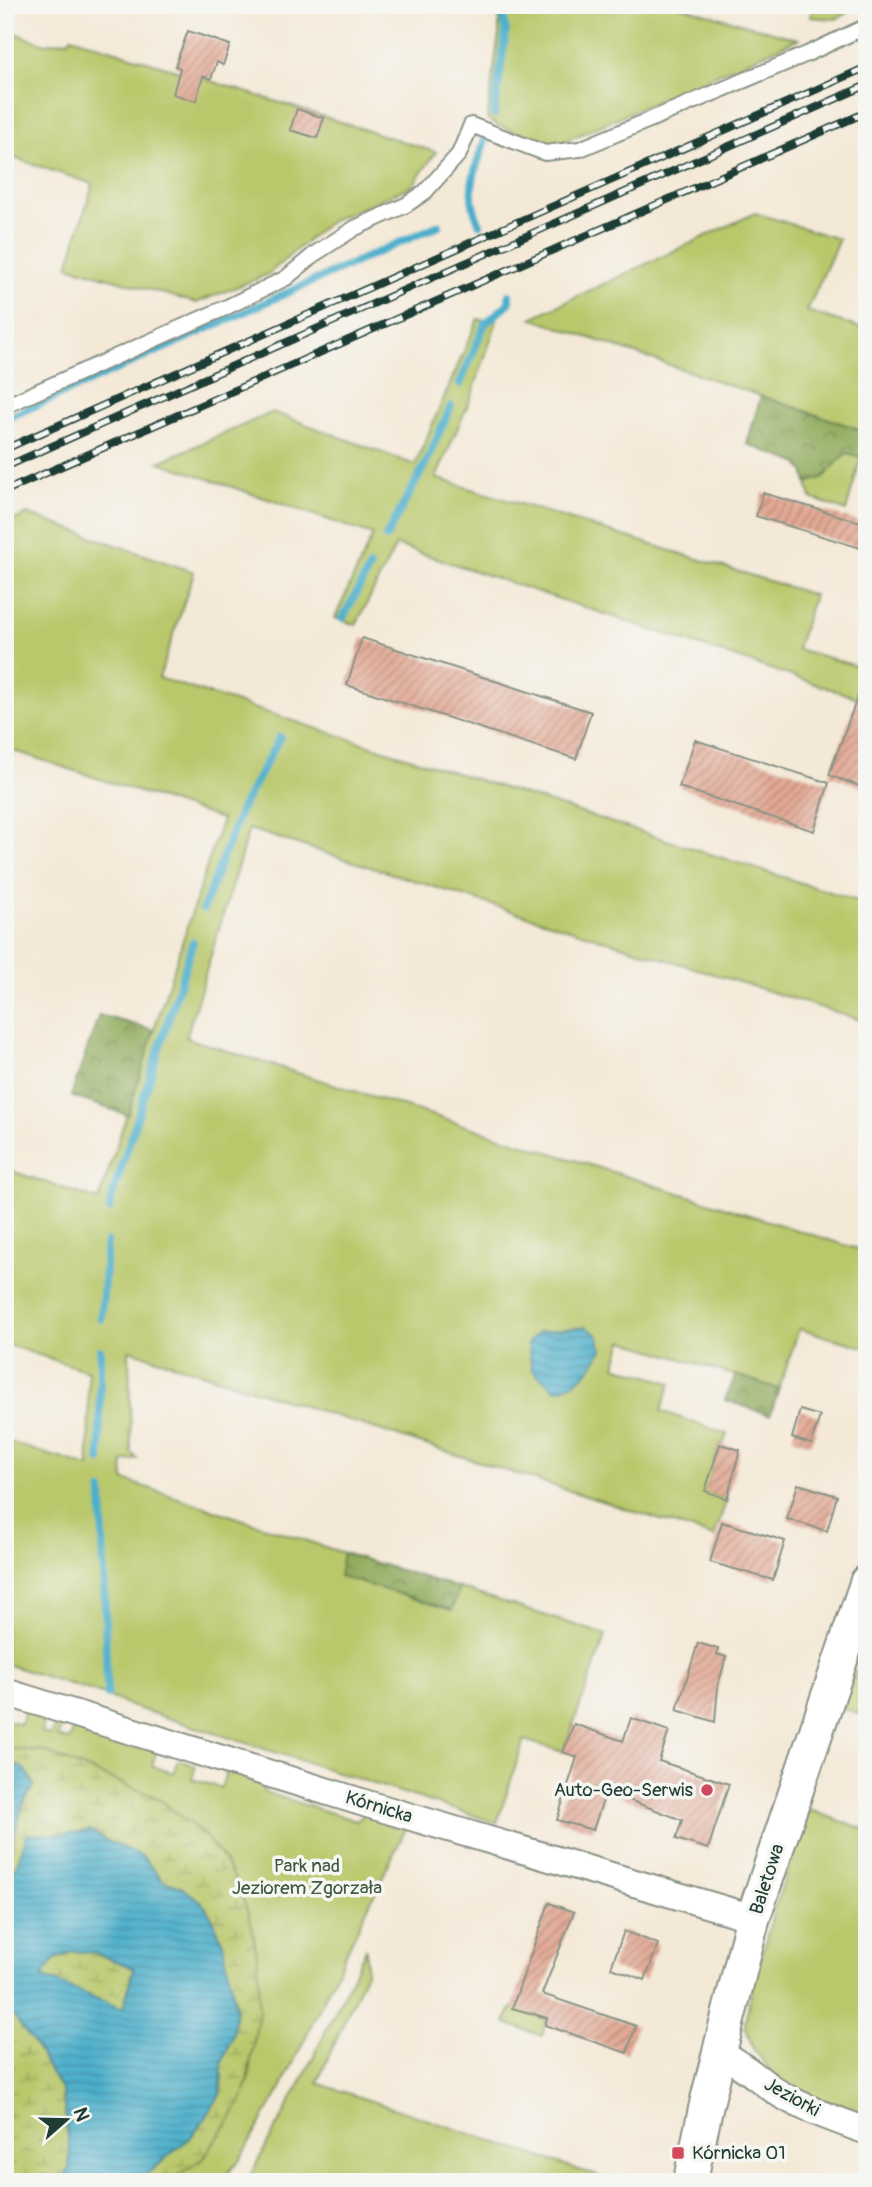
<svg xmlns="http://www.w3.org/2000/svg" width="872" height="2187" font-family="Pangolin,sans-serif">
  <defs>
    <pattern id="forest-crowns" width="20" height="18" patternUnits="userSpaceOnUse" patternTransform="scale(1.75)"><rect width="20" height="18" fill="#92ac5e"/><path d="M2 6a3 3 0 1 1 6 0M12 15a3 3 0 1 1 6 0" fill="none" stroke="#778d4e"/></pattern>
    <pattern id="wetland-marsh" width="20" height="14" patternUnits="userSpaceOnUse" patternTransform="scale(1.75)"><rect width="20" height="14" fill="#b9c86a"/><path d="M1 5h8M5 5V1M11 12h8M15 12V8" fill="none" stroke="#96a458"/></pattern>
    <pattern id="water-rules" width="6" height="5" patternUnits="userSpaceOnUse" patternTransform="scale(1.75)"><rect width="6" height="5" fill="#4cafcb"/><path d="M0 2.5h6" fill="none" stroke="#3f90a6"/></pattern>
    <pattern id="building-hatch" width="6" height="6" patternUnits="userSpaceOnUse" patternTransform="scale(1.75)"><rect width="6" height="6" fill="#e3a995"/><path d="M-1 1l2-2M0 6l6-6M5 7l2-2" fill="none" stroke="#b78b7a"/></pattern>
  </defs>
  <rect width="100%" height="100%" fill="#f6f6f2"/>
  <filter id="ink" filterUnits="userSpaceOnUse"><feTurbulence type="fractalNoise" baseFrequency=".0143" numOctaves="2"/><feDisplacementMap in="SourceGraphic" scale="14" xChannelSelector="R" yChannelSelector="G"/><feConvolveMatrix kernelMatrix="1 2 1 2 8 2 1 2 1" color-interpolation-filters="sRGB"/></filter>
  <filter id="wash" filterUnits="userSpaceOnUse"><feTurbulence type="fractalNoise" baseFrequency=".00686" numOctaves="4" result="noise"/><feDisplacementMap in="SourceGraphic" scale="28" xChannelSelector="R" yChannelSelector="G"/><feGaussianBlur stdDeviation="1.57" result="paint"/><feColorMatrix in="noise" values="0 0 0 0 0 0 0 0 0 0 0 0 0 0 0 0 0 1.4 0 .05"/><feComposite in="paint" operator="in"/></filter>
  <g filter="url(#wash)">
    <rect width="100%" height="100%" fill="#f4e9d7"/>
    <!-- green -->
    <path fill="#b9c86a" stroke="#6c824f" stroke-width="2" d="M 496,5 L 675,5 L 798,39 L 554,146 L 497,125 L 487,119 L 499,34 L 499,20 Z
      M 813,5 L 849,5 L 846,14 L 836,19 L 810,17 Z
      M 5,30 L 45,44 L 69,40 L 71,37 L 436,152 L 412,186 L 329,222 L 267,275 L 196,303 L 68,266 L 93,184 L 5,155 Z
      M 755,213 L 839,239 L 807,311 L 867,330 L 867,432 L 531,318 Z
      M 478,319 L 497,321 L 472,395 L 436,478 L 814,595 L 797,649 L 867,669 L 867,701 L 396,545 L 356,625 L 335,618 L 373,535 L 159,462 L 273,412 L 415,465 Z
      M 848,453 L 861,457 L 846,511 L 811,498 L 807,483 L 824,477 L 838,460 Z
      M 27,514 L 194,572 L 159,678 L 867,904 L 867,1022 L 249,829 L 186,1038 L 867,1252 L 867,1348 L 799,1329 L 779,1389 L 623,1341 L 615,1366 L 671,1383 L 661,1411 L 727,1434 L 723,1445 L 720,1444 L 706,1491 L 727,1499 L 714,1537 L 129,1350 L 131,1452 L 137,1459 L 123,1462 L 124,1480 L 343,1553 L 340,1576 L 452,1610 L 459,1588 L 606,1635 L 563,1752 L 524,1740 L 497,1823 L 133,1707 L 102,1694 L 5,1664 L 5,1441 L 89,1467 L 88,1371 L 5,1344 L 5,1169 L 99,1200 L 222,819 L 5,748 L 5,524 Z
      M 867,1638 L 867,1716 L 843,1708 Z
      M 25,1710 L 46,1717 L 41,1732 L 51,1735 L 56,1720 L 62,1723 L 58,1737 L 69,1740 L 74,1727 L 157,1749 L 152,1766 L 173,1773 L 178,1760 L 196,1766 L 192,1779 L 221,1788 L 227,1770 L 260,1781 L 264,1792 L 357,1821 L 366,1812 L 407,1826 L 281,2088 L 240,2159 L 221,2182 L 168,2182 L 202,2160 L 232,2117 L 245,2093 L 251,2068 L 224,1860 L 204,1835 L 156,1797 L 40,1750 C 30,1754 16,1749 5,1750 L 5,1720 L 21,1724 Z
      M 809,1810 L 867,1830 L 867,2120 L 780,2083 L 753,2048 L 745,2025 L 749,2002 L 774,1910 Z
      M 366,1948 L 366,1972 L 317,2083 L 616,2182 L 241,2182 L 251,2174 L 302,2080 Z
      M 512,2008 L 528,2011 L 546,2020 L 542,2036 L 505,2023 Z"/>
    <!-- forest -->
    <path fill="url(#forest-crowns)" stroke="#587449" stroke-width="2" d="M 761,396 L 867,432 L 861,457 L 848,453 L 844,455 L 824,477 L 807,483 L 804,471 L 797,463 L 747,444 Z
      M 99,1015 L 154,1030 L 128,1115 L 71,1096 Z
      M 736,1375 L 779,1389 L 770,1415 L 725,1400 Z
      M 343,1553 L 459,1588 L 452,1610 L 339,1576 Z"/>
    <!-- wetland -->
    <path fill="url(#wetland-marsh)" stroke="#6c824f" stroke-width="2" d="M 21,1749 L 34,1752 L 40,1750 L 156,1797 L 204,1835 L 224,1860 L 240,1889 L 252,1926 L 258,1963 L 259,2012 L 245,2093 L 232,2117 L 202,2160 L 168,2182 L 137,2182 L 164,2160 L 221,2093 L 222,2063 L 232,2038 L 181,1887 L 163,1881 L 142,1856 L 105,1840 L 90,1830 L 78,1833 L 15,1869 L 5,1866 L 23,1804 L 34,1786 L 13,1763 L 5,1764 L 5,1750 Z
      M 73,1951 L 95,1953 L 134,1968 L 123,2010 L 42,1977 L 54,1960 Z
      M 5,2005 L 32,2041 L 62,2091 L 70,2153 L 69,2169 L 60,2180 L 5,2182 Z"/>
    <!-- water -->
    <path fill="url(#water-rules)" stroke="#367680" stroke-width="2" fill-rule="evenodd" d="M 586,1327 L 598,1335 L 602,1350 C 591,1371 579,1384 556,1390 L 532,1370 L 528,1343 L 538,1332 Z
      M 13,1763 C 25,1768 30,1774 34,1786 L 23,1804 L 6,1866 L 15,1869 L 27,1835 L 78,1833 L 90,1830 L 105,1840 L 142,1856 L 163,1881 L 181,1887 L 201,1901 L 213,1919 L 223,1943 L 236,2009 L 232,2038 L 222,2063 L 221,2093 L 206,2118 L 190,2138 L 137,2182 L 35,2182 L 44,2175 L 51,2180 L 60,2180 L 69,2169 L 70,2153 L 62,2091 L 32,2041 L 5,2005 L 5,1764 ZM 73,1951 L 95,1953 L 134,1968 L 123,2009 L 42,1977 L 54,1960 Z"/>
    <g fill="none" stroke-linecap="round" stroke-linejoin="round">
      <!-- stream -->
      <path stroke="#4cafcb" stroke-width="8" d="M 494,114 L 506,32 L 501,5
        M 480,224 C 463,191 476,169 486,136
        M 460,384 L 485,324 L 509,303 L 509,295
        M 5,419 L 439,225
        M 386,537 L 425,465 L 451,406
        M 343,618 L 370,567
        M 203,909 L 242,807 L 280,737
        M 110,1209 L 111,1200 L 193,942
        M 101,1319 L 107,1242
        M 100,1350 L 100,1461
        M 102,1491 L 107,1695"/>
    </g>
    <g id="blocks">
      <!-- building -->
      <path fill="url(#building-hatch)" d="M 188,31 L 230,45 L 223,65 L 217,62 L 211,79 L 203,76 L 196,101 L 173,94 L 180,68 L 175,66 Z
        M 297,109 L 324,118 L 317,138 L 290,130 Z
        M 763,493 L 867,524 L 867,550 L 756,516 Z
        M 362,638 L 591,712 L 576,759 L 347,685 Z
        M 864,679 L 867,679 L 867,789 L 829,775 Z
        M 695,740 L 829,783 L 814,831 L 679,787 Z
        M 800,1410 L 820,1416 L 811,1444 L 792,1438 Z
        M 720,1444 L 740,1450 L 727,1499 L 705,1491 Z
        M 798,1484 L 837,1496 L 827,1531 L 787,1519 Z
        M 722,1522 L 785,1541 L 773,1580 L 710,1562 Z
        M 698,1643 L 718,1649 L 717,1654 L 726,1657 L 718,1686 L 715,1722 L 677,1710 Z
        M 631,1718 L 669,1731 L 659,1761 L 729,1784 L 708,1849 L 676,1839 L 682,1820 L 606,1791 L 593,1830 L 557,1820 L 577,1757 L 563,1752 L 574,1724 L 623,1741 Z
        M 549,1903 L 574,1912 L 542,1994 L 636,2026 L 627,2053 L 545,2025 L 547,2018 L 512,2008 Z
        M 624,1931 L 658,1944 L 645,1980 L 611,1968 Z"/>
    </g>
  </g>
  <g filter="url(#ink)">
    <use href="#blocks" fill-opacity="0" stroke="#8a9386" stroke-width="2"/>
    <g fill="none" stroke-linecap="round" stroke-linejoin="round">
      <defs>
        <path id="service" d="M 5,406 L 225,308 L 286,278 L 316,253 L 355,228 L 406,205 L 425,192 L 459,154 L 471,125 L 545,153 L 580,149 L 807,54 L 867,26"/>
        <path id="minor" d="M 5,1692 L 374,1806 L 753,1918
          M 721,2054 C 743,2064 760,2081 780,2094 C 807,2110 837,2120 867,2131"/>
        <path id="tertiary" d="M 690,2182 L 707,2102 L 753,1918 L 867,1582"/>
      </defs>
      <!-- service casing -->
      <use href="#service" stroke="#8a9386" stroke-width="18"/>
      <!-- minor casing -->
      <use href="#minor" stroke="#8a9386" stroke-width="30"/>
      <!-- tertiary casing -->
      <use href="#tertiary" stroke="#8a9386" stroke-width="37"/>
      <!-- service -->
      <use href="#service" stroke="#fff" stroke-width="14"/>
      <!-- minor -->
      <use href="#minor" stroke="#fff" stroke-width="26"/>
      <!-- tertiary -->
      <use href="#tertiary" stroke="#fff" stroke-width="33"/>
      <defs>
        <path id="rail" d="M 5,449 L 867,67
          M 5,467 L 867,85
          M 5,491 L 867,112"/>
      </defs>
      <!-- rail casing -->
      <use href="#rail" stroke="#1f3d34" stroke-width="8"/>
      <!-- rail -->
      <use href="#rail" stroke="#f6f6f2" stroke-width="5" stroke-dasharray="16" stroke-linecap="butt"/>
    </g>
  </g>
  <!-- markers -->
  <g fill="#d1495b" stroke="#f6f6f2" stroke-width="2.5">
    <circle cx="707" cy="1790" r="7"/>
    <rect x="671" y="2146" width="14" height="14" rx="3.5"/>
  </g>
  <g text-anchor="middle" dominant-baseline="central" stroke-width="7" stroke-linejoin="round" paint-order="stroke">
    <!-- poi labels -->
    <g font-size="19" fill="#1f3d34" stroke="#f6f6f2" text-anchor="end">
      <text x="693" y="1790">Auto-Geo-Serwis</text>
      <text x="692" y="2153" text-anchor="start">Kórnicka 01</text>
    </g>
    <!-- street labels -->
    <g font-size="19" fill="#1f3d34" stroke="#f6f6f2">
      <text transform="translate(379 1807) rotate(17)">Kórnicka</text>
      <text transform="translate(767 1879) rotate(-72)">Baletowa</text>
      <text transform="translate(792 2097) rotate(29)">Jeziorki</text>
    </g>
    <!-- park labels -->
    <g font-size="19" fill="#3e593f" stroke="#f6f6f2">
      <text x="307" y="1866">Park nad<tspan x="307" dy="22">Jeziorem Zgorzała</tspan></text>
    </g>
  </g>
  <!-- margin -->
  <rect width="872" height="2187" fill="none" stroke="#f6f6f2" stroke-width="28"/>
  <!-- north arrow -->
  <g transform="translate(66 2120) rotate(70)" stroke="#f6f6f2" stroke-width="5" paint-order="stroke">
  <path d="M0-5L12 26L0 18L-12 26Z" fill="#1f3d34"/>
  <text y="-10" font-size="19" font-weight="bold" text-anchor="middle" fill="#1f3d34">N</text>
  </g>
</svg>
